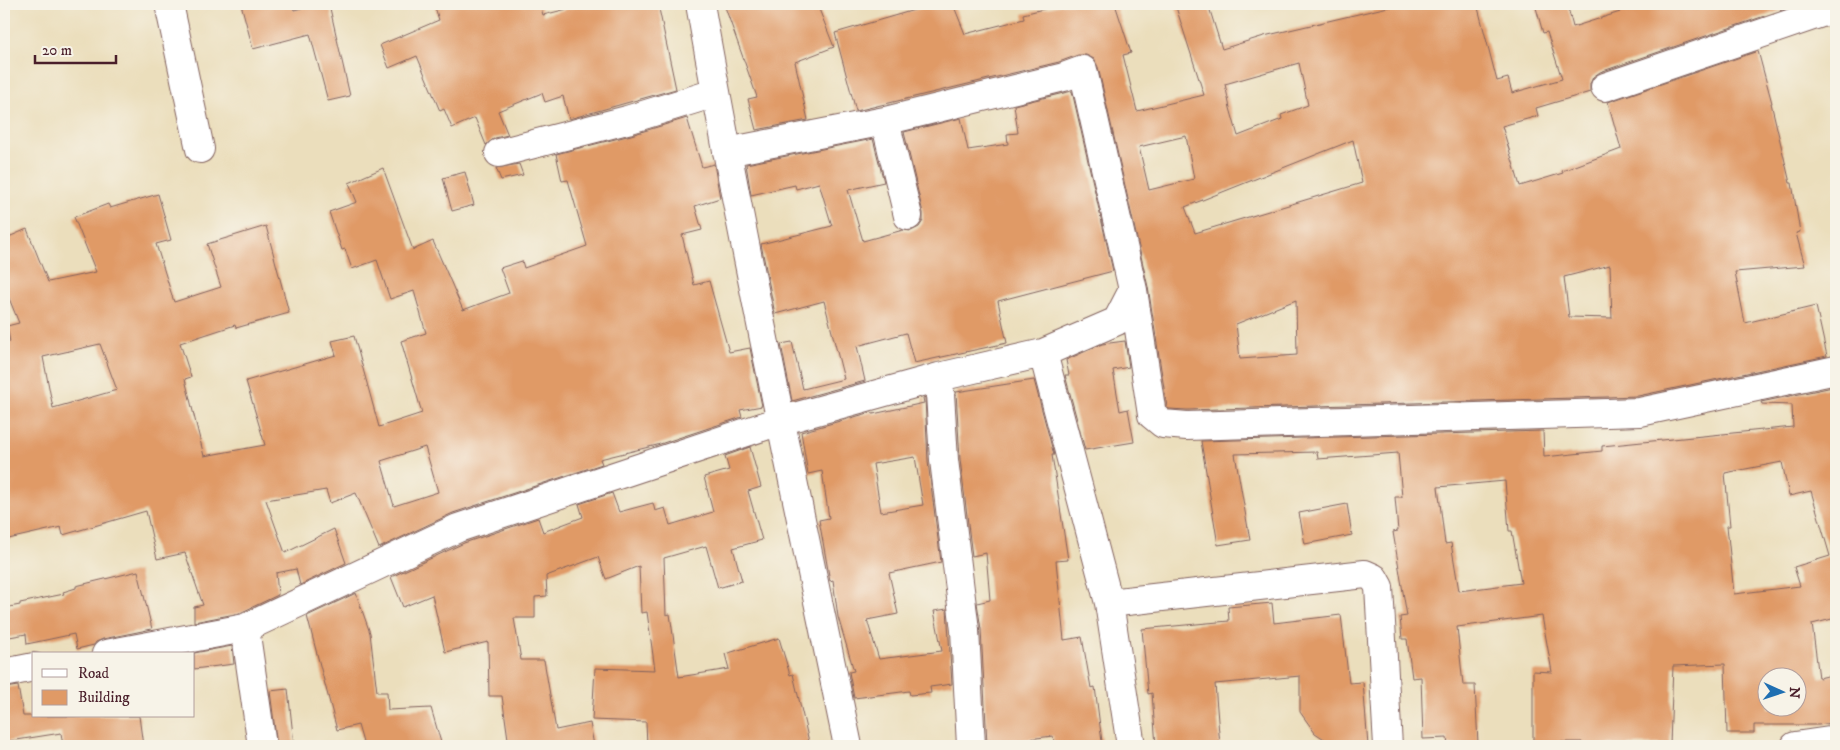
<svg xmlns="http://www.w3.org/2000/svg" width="1840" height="750" font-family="'IM FELL DW Pica',serif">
  <rect width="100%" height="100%" fill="#f7f3e8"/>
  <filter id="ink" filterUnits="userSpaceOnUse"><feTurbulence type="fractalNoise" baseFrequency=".02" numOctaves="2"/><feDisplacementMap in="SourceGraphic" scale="10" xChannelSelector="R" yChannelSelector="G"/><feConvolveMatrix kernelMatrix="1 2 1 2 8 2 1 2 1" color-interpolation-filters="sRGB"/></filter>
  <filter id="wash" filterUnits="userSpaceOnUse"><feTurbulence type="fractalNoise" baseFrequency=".0096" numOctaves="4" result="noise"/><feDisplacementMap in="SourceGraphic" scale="20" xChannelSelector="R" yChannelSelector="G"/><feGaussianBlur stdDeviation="1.12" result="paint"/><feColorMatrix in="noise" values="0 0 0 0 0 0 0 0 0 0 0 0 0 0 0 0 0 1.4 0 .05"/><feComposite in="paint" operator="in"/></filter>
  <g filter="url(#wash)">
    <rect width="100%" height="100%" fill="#ebdebc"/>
    <g id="blocks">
      <!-- building -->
      <path fill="#e09a66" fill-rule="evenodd" d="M 241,4 L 292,4 L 294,10 L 317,4 L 329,4 L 350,96 L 328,101 L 310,34 L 253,49 Z
        M 434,4 L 540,4 L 543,15 L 587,4 L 658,4 L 676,89 L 569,119 L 563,96 L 545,102 L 542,93 L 498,111 L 508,135 L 495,138 L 486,145 L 475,118 L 452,128 L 444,109 L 440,111 L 417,56 L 389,68 L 380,45 L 439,20 Z
        M 724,4 L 817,4 L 834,47 L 795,62 L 808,120 L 756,130 L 748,99 L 757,97 Z
        M 935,4 L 953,4 L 965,34 L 1024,19 L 1023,14 L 1064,4 L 1115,4 L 1131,53 L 1123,55 L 1137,111 L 1204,95 L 1175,4 L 1208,4 L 1222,49 L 1264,36 L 1401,4 L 1477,4 L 1497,81 L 1508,78 L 1512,93 L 1562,79 L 1547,32 L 1543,33 L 1535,4 L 1567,4 L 1573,27 L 1620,12 L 1617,4 L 1791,4 L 1791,7 L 1600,72 L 1593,77 L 1590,84 L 1590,92 L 1536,108 L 1538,116 L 1502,126 L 1520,186 L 1563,173 L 1562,171 L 1621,149 L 1608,102 L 1758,51 L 1772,103 L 1771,103 L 1790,183 L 1792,183 L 1800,232 L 1796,233 L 1805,266 L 1735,272 L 1745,323 L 1816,306 L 1827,356 L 1638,396 L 1187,410 L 1169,409 L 1167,407 L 1148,287 L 1098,67 L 1094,59 L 1086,55 L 1078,55 L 1059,62 L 856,111 L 835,33 ZM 1299,63 L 1308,105 L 1281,115 L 1282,119 L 1238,136 L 1230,108 L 1225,84 ZM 1186,136 L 1194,179 L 1149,190 L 1139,147 ZM 1353,140 L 1362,183 L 1195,233 L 1185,207 ZM 1610,265 L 1612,318 L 1569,317 L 1564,277 ZM 1296,300 L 1297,355 L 1240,359 L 1236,324 Z
        M 1072,91 L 1113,271 L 998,301 L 1007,343 L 914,363 L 906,333 L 857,346 L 865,381 L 792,401 L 781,344 L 792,342 L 803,389 L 844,379 L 824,301 L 775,314 L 761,244 L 832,226 L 819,183 L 796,189 L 795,185 L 751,195 L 746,164 L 873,139 L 884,182 L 848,190 L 863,241 L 903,230 L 911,231 L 919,227 L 923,221 L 923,213 L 904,132 L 961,118 L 968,150 L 1008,144 L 1007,134 L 1018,133 L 1014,105 Z
        M 687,118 L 702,167 L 714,164 L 720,198 L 695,206 L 702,230 L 682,235 L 694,285 L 709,281 L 729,352 L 750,348 L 762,406 L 740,410 L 742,417 L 657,445 L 600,459 L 602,464 L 453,513 L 379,548 L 356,493 L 330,503 L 326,490 L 266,500 L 285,553 L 334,529 L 346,563 L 300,585 L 296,569 L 276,573 L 278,595 L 240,613 L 194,622 L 194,607 L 203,605 L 185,553 L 157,559 L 146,511 L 63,535 L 61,527 L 4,540 L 4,343 L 10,342 L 7,326 L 19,323 L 4,286 L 4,239 L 27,229 L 48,282 L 96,272 L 74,217 L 108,204 L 110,208 L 158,194 L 171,240 L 156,244 L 174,302 L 221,287 L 207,244 L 266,226 L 289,313 L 236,328 L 235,325 L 180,343 L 191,377 L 185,379 L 204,456 L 265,445 L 246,381 L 336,355 L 332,341 L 354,336 L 379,427 L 422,413 L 401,341 L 426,333 L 414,291 L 390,299 L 377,260 L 352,269 L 345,249 L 342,250 L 329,212 L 357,202 L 349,183 L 383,168 L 413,250 L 433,241 L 463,310 L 509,293 L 500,268 L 522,261 L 524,268 L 587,246 L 568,180 L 562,181 L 556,154 L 631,135 ZM 100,344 L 117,390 L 53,408 L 43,357 ZM 425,447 L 438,492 L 394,506 L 381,461 Z
        M 519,164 L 523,175 L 501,180 L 496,168 Z
        M 465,172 L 474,205 L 452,211 L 443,178 Z
        M 1125,341 L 1129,367 L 1113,370 L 1120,411 L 1128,409 L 1134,442 L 1085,450 L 1065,375 L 1069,375 L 1066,360 L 1102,344 Z
        M 1034,380 L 1054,455 L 1052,455 L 1068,560 L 1056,561 L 1064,640 L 1082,637 L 1091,688 L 1095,687 L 1102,742 L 1070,746 L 1055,746 L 1053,736 L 987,744 L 981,629 L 977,603 L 990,600 L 986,553 L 972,556 L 960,459 L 956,392 Z
        M 1833,387 L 1836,405 L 1836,618 L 1812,624 L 1819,678 L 1836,674 L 1836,722 L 1819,725 L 1754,725 L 1754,733 L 1727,733 L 1725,664 L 1673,666 L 1670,744 L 1582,746 L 1582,742 L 1533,742 L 1533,671 L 1552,672 L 1542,616 L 1457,627 L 1463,685 L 1475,685 L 1478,744 L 1448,745 L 1447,738 L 1423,739 L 1421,677 L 1412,678 L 1407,639 L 1402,639 L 1400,617 L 1407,616 L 1393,532 L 1398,531 L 1395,497 L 1402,497 L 1398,453 L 1318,459 L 1317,452 L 1235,454 L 1250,540 L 1218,545 L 1201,441 L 1543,431 L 1544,457 L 1602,451 L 1602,446 L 1793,427 L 1792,405 L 1762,404 L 1761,402 ZM 1782,462 L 1789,496 L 1811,491 L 1830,556 L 1794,567 L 1800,586 L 1734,594 L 1727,526 L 1730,526 L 1725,473 ZM 1505,481 L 1509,531 L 1512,531 L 1521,583 L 1459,591 L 1451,543 L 1445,544 L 1438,487 ZM 1768,678 L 1798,678 L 1798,708 L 1768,708 Z
        M 925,397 L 928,462 L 941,562 L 889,573 L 898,614 L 867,620 L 879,659 L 942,651 L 934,611 L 947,609 L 952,684 L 930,687 L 931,693 L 910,695 L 909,691 L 854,698 L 849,672 L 854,671 L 838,617 L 833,580 L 830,581 L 819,520 L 829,518 L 822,471 L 808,474 L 801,432 L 872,412 L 873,414 L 924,403 L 923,398 ZM 915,457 L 923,505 L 881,512 L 873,464 Z
        M 750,447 L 761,487 L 748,491 L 762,540 L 733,548 L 742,581 L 718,588 L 706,546 L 664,558 L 666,615 L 670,614 L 679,677 L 729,669 L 725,654 L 779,638 L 790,675 L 793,674 L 810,746 L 647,746 L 646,722 L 592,720 L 595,668 L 655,670 L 647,612 L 641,613 L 639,566 L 606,579 L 598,557 L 546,576 L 547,596 L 535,597 L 535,618 L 514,618 L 521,660 L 544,660 L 556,730 L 590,723 L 594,746 L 509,746 L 502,696 L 489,696 L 488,642 L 445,652 L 432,595 L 403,607 L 391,577 L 464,543 L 538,518 L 543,532 L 583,517 L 579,504 L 612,493 L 619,512 L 653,503 L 655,511 L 665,508 L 670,525 L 713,512 L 704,477 L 729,470 L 725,456 Z
        M 1347,504 L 1352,535 L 1305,544 L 1299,513 Z
        M 138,571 L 152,629 L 103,639 L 96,642 L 94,645 L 77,649 L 74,634 L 27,644 L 26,634 L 4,638 L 4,608 L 20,605 L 20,603 L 64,594 L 63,592 L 76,588 L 76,586 Z
        M 356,593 L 370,633 L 377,692 L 387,692 L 388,710 L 431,708 L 442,746 L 364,746 L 358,725 L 337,730 L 307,616 Z
        M 1272,603 L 1274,623 L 1341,615 L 1349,683 L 1363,682 L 1368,746 L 1335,746 L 1315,733 L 1300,712 L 1300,676 L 1215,684 L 1220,746 L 1156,746 L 1152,693 L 1148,694 L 1142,629 L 1229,621 L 1228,607 Z
        M 232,646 L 234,664 L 194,669 L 194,653 Z
        M 18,686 L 23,716 L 139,716 L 143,746 L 63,746 L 61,733 L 4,742 L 4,688 Z
        M 288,689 L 294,745 L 277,746 L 270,691 Z"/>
    </g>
  </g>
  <g filter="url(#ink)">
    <use href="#blocks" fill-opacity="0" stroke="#82625e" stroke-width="1"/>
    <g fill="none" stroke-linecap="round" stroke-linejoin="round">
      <defs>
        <path id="minor" d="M 169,4 L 200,149
          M 700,4 C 744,252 797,499 848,746
          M 1605,87 L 1836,8
          M 885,121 L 908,216
          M 727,152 L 885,121 L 1064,77 L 1083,70 L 1133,290
          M 499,153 L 627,120 L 715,93
          M 1043,353 L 1109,603 L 1131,746
          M 939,377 L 944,460 L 965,630 L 971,746
          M 1109,603 L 1365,574 L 1374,578 L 1379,587 L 1388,746
          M 245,628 L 262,746
          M 106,654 L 245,628 L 458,528 L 780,421 L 939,377 L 1043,353 L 1117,321 L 1133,290 L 1152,415 L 1163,424 L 1187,426 L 1640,412 L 1836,370
          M 4,673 L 34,667
          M 1795,746 L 1836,740"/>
      </defs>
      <!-- minor casing -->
      <use href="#minor" stroke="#82625e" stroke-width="30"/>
      <!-- minor -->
      <use href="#minor" stroke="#fff" stroke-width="28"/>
    </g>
  </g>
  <!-- margin -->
  <rect width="1840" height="750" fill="none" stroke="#f7f3e8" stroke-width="20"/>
  <!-- legend -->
  <rect x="32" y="652" width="162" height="65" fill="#f7f3e8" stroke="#b29e9c"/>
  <rect x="42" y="669" width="25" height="8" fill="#ffffff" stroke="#b29e9c"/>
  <text x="78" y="678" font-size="15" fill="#4a1f2b">Road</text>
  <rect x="42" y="690" width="25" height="15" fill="#e09a66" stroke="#b29e9c"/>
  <text x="78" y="702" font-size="15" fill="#4a1f2b">Building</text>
  <!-- north arrow -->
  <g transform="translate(1782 692) rotate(93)"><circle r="24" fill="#f7f3e8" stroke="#b29e9c"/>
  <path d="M0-4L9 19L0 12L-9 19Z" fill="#1f6fb2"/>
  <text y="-8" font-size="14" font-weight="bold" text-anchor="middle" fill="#4a1f2b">N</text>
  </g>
  <!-- scale -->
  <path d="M35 55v8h81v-8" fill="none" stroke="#4a1f2b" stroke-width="2.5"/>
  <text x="42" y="55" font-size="15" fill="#4a1f2b" stroke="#f7f3e8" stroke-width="4" paint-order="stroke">20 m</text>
</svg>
